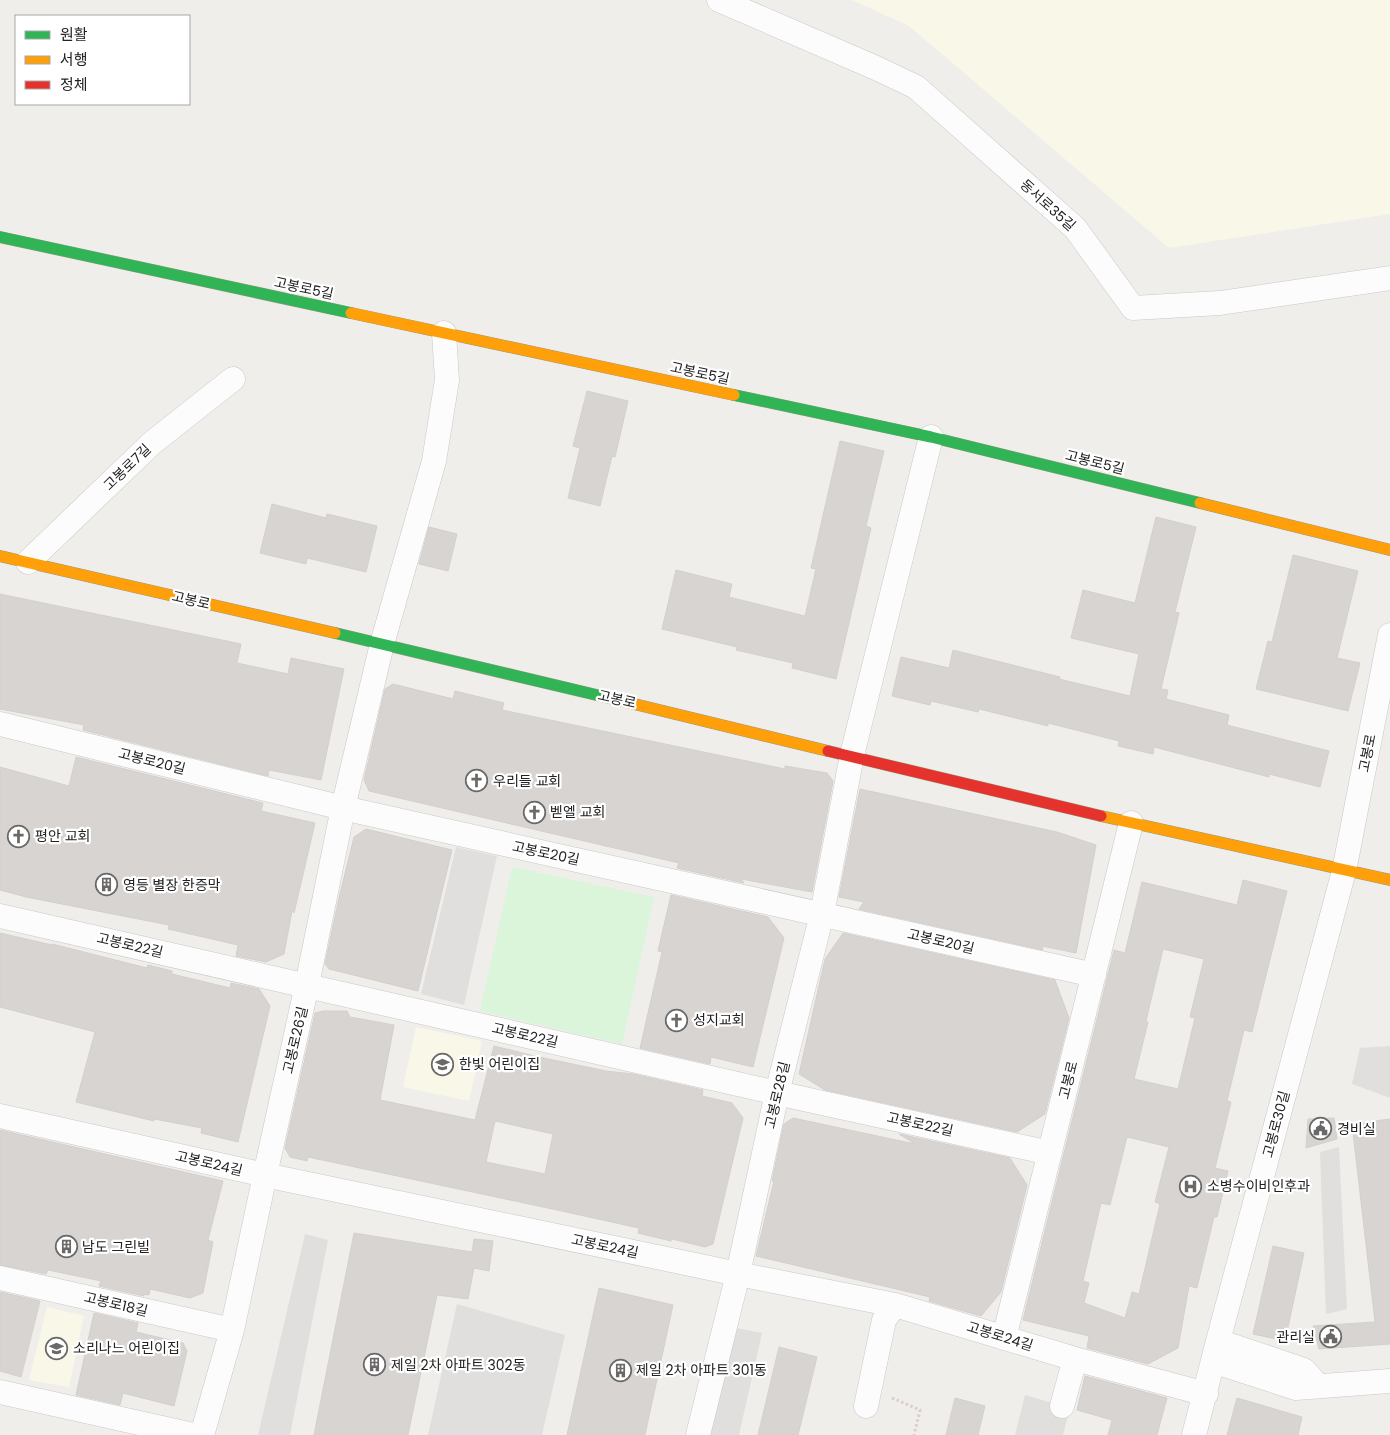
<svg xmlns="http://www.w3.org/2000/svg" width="1390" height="1435" font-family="Poppins,'Noto Sans KR',sans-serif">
  <rect width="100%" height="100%" fill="#f0eeeb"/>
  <!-- education -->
  <path fill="#f8f7e8" d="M 852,0 L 1390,0 L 1390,214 L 1169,248 L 909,26 Z
    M 416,1027 L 482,1041 L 469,1101 L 403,1087 Z
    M 47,1307 L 84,1316 L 69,1387 L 29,1380 Z"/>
  <!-- park -->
  <path fill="#daf5da" d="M 512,867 L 654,897 L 622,1044 L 480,1011 Z"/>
  <!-- parking -->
  <path fill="#e0dfde" d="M 456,847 L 497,856 L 464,1005 L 421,994 Z
    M 1390,1046 L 1390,1098 L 1352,1084 L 1360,1048 Z
    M 1339,1147 L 1347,1309 L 1326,1314 L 1320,1152 Z
    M 305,1234 L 328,1240 L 290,1435 L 258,1435 Z
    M 457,1304 L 565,1335 L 542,1435 L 428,1435 Z
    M 721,1325 L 762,1333 L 739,1435 L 698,1435 Z
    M 1025,1395 L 1070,1408 L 1063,1435 L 1015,1435 Z"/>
  <!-- building -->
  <path fill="#d7d4d2" stroke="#d3d0cc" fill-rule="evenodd" d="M 587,391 L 628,401 L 615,457 L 612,456 L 600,506 L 568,498 L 580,448 L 573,446 Z
    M 840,441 L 884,451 L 866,526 L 871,528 L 836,679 L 792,668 L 793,663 L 736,650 L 737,647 L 662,629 L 676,570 L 732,584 L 729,597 L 805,616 L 816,569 L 811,568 Z
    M 272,504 L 326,518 L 327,514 L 377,526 L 366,572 L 307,558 L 306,564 L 260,553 Z
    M 1156,517 L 1196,527 L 1175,612 L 1179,613 L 1161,689 L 1168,690 L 1166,699 L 1229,715 L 1227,725 L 1329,751 L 1320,787 L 1269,774 L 1269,777 L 1154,747 L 1153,754 L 1118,746 L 1119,741 L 1048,723 L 1048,726 L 979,709 L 978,712 L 931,701 L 930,705 L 892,696 L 901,657 L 949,668 L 953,650 L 1060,677 L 1059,679 L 1130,696 L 1139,654 L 1071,638 L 1083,590 L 1135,603 Z
    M 429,527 L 457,534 L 448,571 L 419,564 Z
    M 1293,555 L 1358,571 L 1337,658 L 1360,663 L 1348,711 L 1256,689 L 1268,641 L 1272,642 Z
    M 0,594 L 241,644 L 237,663 L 288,674 L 291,658 L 344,669 L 321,780 L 269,770 L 268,776 L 83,730 L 84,725 L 0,709 Z
    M 393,684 L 453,699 L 455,691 L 504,703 L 502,710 L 785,769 L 785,766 L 827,773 L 833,781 L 812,892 L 741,879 L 744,883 L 677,868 L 679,863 L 369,791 L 364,780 L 385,689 Z
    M 76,757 L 263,803 L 261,811 L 315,823 L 294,913 L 292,911 L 284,954 L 266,962 L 236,956 L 238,945 L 168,929 L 169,925 L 26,897 L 0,890 L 0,767 L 69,786 Z
    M 860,789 L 1057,832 L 1096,845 L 1076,953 L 1042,946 L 1043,950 L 859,909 L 864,902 L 839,897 Z
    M 366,829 L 452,850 L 418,991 L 329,969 L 325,964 L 339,898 L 354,837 Z
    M 1243,880 L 1287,891 L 1252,1032 L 1244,1030 L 1227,1101 L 1231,1102 L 1215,1168 L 1228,1171 L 1217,1217 L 1214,1217 L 1197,1288 L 1189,1286 L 1178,1348 L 1148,1364 L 1087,1348 L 1089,1336 L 1023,1320 L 1114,950 L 1125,953 L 1142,882 L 1237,905 ZM 1163,949 L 1204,959 L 1190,1017 L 1195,1018 L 1178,1089 L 1134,1079 L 1148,1022 L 1146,1021 ZM 1127,1137 L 1169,1147 L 1155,1202 L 1160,1204 L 1139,1294 L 1132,1292 L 1125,1318 L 1084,1303 L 1089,1283 L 1083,1281 L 1101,1203 L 1110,1205 Z
    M 671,895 L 768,917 L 784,938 L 753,1067 L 711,1057 L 710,1064 L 640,1048 L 662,952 L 658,951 Z
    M 0,933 L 52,945 L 52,944 L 147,968 L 148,965 L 172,971 L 172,974 L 230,988 L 231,983 L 259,989 L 270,1006 L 238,1142 L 201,1133 L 202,1128 L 154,1119 L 154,1121 L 76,1102 L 95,1032 L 0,1007 Z
    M 843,933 L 1055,980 L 1069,1018 L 1045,1114 L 1017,1132 L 825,1090 L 799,1074 L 825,959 Z
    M 323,1011 L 347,1011 L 350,1017 L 394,1025 L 380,1100 L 475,1120 L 494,1046 L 539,1057 L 606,1071 L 633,1074 L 703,1090 L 702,1096 L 732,1103 L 743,1118 L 713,1244 L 705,1247 L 672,1239 L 671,1241 L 638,1233 L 639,1228 L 557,1210 L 308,1157 L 307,1161 L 290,1157 L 285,1148 L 315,1013 ZM 495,1121 L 553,1134 L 545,1174 L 486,1162 Z
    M 793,1118 L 915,1144 L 899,1134 L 1010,1158 L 1027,1185 L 1001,1292 L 981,1316 L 929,1301 L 930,1297 L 756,1256 L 774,1181 L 772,1181 L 784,1124 Z
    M 1334,1118 L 1337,1139 L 1306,1148 L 1308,1119 Z
    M 1390,1119 L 1390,1344 L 1319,1349 L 1313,1326 L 1375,1322 L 1352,1124 Z
    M 0,1130 L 223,1181 L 208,1240 L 213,1242 L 203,1293 L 190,1298 L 150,1289 L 149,1295 L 144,1294 L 144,1296 L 99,1286 L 101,1281 L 48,1270 L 46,1274 L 0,1265 Z
    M 354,1233 L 472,1252 L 474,1239 L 493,1241 L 489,1271 L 474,1268 L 468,1299 L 437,1295 L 408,1435 L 314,1435 Z
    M 1273,1246 L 1304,1253 L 1285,1341 L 1253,1334 Z
    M 599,1288 L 673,1305 L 645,1435 L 567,1435 Z
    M 0,1292 L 40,1301 L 21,1377 L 0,1371 Z
    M 94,1313 L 138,1323 L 136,1332 L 183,1343 L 187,1351 L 174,1406 L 123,1393 L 120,1405 L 76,1395 Z
    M 779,1347 L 817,1357 L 798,1435 L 758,1435 Z
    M 1085,1376 L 1167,1398 L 1157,1435 L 1108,1435 L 1112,1420 L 1077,1410 Z
    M 955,1398 L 985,1406 L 978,1435 L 946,1435 Z
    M 1237,1398 L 1302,1417 L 1298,1435 L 1227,1435 Z"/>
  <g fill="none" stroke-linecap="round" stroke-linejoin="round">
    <defs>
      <path id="street" d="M 719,0 L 876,68 L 916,87 L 1075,228 L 1133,308 L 1220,303 L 1390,278
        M 28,562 L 152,443 L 233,379
        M 0,724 L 343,808 L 1094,975
        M 0,916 L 777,1093 L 1050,1153
        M 0,1116 L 265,1175 L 738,1274 L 895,1305 L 1075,1359 L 1206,1394
        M 0,1278 L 232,1330
        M 1004,1338 L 1131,823
        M 1218,1341 L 1304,1370 L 1318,1386
        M 1213,1361 L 1296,1388 L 1390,1381
        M 0,1392 L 193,1435
        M 866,1406 L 884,1320 L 895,1305
        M 1062,1406 L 1075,1359
        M 202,1435 L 232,1330 L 265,1175 L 307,985 L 343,808 L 382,644 L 434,461 L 447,380 L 444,333
        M 698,1435 L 738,1274 L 777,1093 L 822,914 L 852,755 L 931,437
        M 1194,1435 L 1218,1341 L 1344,871 L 1390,635"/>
      <path id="fast" d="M 0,237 L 351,313
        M 734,395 L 931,437 L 1200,503
        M 335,633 L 622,701"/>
      <path id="slow" d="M 351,313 L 734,395
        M 1200,503 L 1390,550
        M 0,556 L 335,633
        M 622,701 L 828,751
        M 1101,816 L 1390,880"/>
      <path id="jam" d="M 828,751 L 1101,816"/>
    </defs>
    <!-- street casing -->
    <use href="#street" stroke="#c9c8c7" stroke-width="25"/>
    <!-- fast casing -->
    <use href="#fast" stroke="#999a82" stroke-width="12"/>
    <!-- slow casing -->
    <use href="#slow" stroke="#999a82" stroke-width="12"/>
    <!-- jam casing -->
    <use href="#jam" stroke="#999a82" stroke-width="12"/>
    <!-- path -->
    <path stroke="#dccecd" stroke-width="3" stroke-dasharray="2.5 2.5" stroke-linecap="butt" d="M 892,1398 L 920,1410 L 914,1435"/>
    <!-- street -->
    <use href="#street" stroke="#fdfcfc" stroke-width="24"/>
    <!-- fast -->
    <use href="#fast" stroke="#30b455" stroke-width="11"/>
    <!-- slow -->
    <use href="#slow" stroke="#ff9f0a" stroke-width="11"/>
    <!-- jam -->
    <use href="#jam" stroke="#e5322d" stroke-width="11"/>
  </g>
  <!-- icons -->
  <defs>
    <symbol id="church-ring" viewBox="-11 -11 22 22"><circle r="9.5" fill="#fff" stroke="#6a6968" stroke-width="1.5"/><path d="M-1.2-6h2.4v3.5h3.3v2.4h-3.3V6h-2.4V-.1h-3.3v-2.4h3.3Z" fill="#6a6968"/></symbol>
    <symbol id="building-ring" viewBox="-11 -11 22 22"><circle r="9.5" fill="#fff" stroke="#6a6968" stroke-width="1.5"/><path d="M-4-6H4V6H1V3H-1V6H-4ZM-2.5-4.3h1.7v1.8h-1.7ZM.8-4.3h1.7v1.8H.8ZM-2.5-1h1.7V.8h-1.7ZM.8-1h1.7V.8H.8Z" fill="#6a6968"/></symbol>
    <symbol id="school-ring" viewBox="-11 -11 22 22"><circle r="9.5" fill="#fff" stroke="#6a6968" stroke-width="1.5"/><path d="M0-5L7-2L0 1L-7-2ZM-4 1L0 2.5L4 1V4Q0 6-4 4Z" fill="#6a6968"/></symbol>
    <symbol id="civic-ring" viewBox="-11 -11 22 22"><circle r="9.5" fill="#fff" stroke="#6a6968" stroke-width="1.5"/><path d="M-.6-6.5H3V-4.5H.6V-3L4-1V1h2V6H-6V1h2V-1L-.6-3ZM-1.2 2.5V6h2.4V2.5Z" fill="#6a6968"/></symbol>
    <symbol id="hospital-ring" viewBox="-11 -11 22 22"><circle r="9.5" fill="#fff" stroke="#6a6968" stroke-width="1.5"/><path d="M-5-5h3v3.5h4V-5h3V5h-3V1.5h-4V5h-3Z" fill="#6a6968"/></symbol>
  </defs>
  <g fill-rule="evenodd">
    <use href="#church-ring" x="464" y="768" width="25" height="25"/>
    <use href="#church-ring" x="522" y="800" width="25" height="25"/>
    <use href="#church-ring" x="6" y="824" width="25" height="25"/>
    <use href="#building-ring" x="94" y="872" width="25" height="25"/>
    <use href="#church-ring" x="664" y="1008" width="25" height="25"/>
    <use href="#school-ring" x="430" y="1052" width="25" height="25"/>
    <use href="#civic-ring" x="1308" y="1116" width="25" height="25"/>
    <use href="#hospital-ring" x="1178" y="1174" width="25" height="25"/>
    <use href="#building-ring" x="54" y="1234" width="25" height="25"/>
    <use href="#civic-ring" x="1318" y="1324" width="25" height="25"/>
    <use href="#school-ring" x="44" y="1336" width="25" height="25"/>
    <use href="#building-ring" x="362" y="1352" width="25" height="25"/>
    <use href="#building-ring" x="608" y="1358" width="25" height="25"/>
  </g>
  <g text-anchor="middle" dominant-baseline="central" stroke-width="4.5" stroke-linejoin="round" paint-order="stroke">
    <!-- street labels -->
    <g font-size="14" fill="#222" stroke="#fff">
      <text transform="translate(1048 205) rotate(42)">동서로35길</text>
      <text transform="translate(304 288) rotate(12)">고봉로5길</text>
      <text transform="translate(700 373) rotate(12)">고봉로5길</text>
      <text transform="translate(1095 462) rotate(14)">고봉로5길</text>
      <text transform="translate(127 467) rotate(-44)">고봉로7길</text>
      <text transform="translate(191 600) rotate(13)">고봉로</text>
      <text transform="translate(617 699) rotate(13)">고봉로</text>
      <text transform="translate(1367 753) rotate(-79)">고봉로</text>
      <text transform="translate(152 761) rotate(14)">고봉로20길</text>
      <text transform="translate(546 853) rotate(12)">고봉로20길</text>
      <text transform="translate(941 941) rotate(13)">고봉로20길</text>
      <text transform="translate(130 945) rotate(13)">고봉로22길</text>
      <text transform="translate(525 1035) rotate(13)">고봉로22길</text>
      <text transform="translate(295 1040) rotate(-77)">고봉로26길</text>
      <text transform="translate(1068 1080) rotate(-76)">고봉로</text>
      <text transform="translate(777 1095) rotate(-77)">고봉로28길</text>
      <text transform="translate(920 1124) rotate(12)">고봉로22길</text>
      <text transform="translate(1276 1124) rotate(-75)">고봉로30길</text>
      <text transform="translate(209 1163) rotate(13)">고봉로24길</text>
      <text transform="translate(605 1246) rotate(12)">고봉로24길</text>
      <text transform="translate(116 1304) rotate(13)">고봉로18길</text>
      <text transform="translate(1000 1336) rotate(17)">고봉로24길</text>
    </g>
    <!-- poi labels -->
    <g font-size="14" fill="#222" stroke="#fff" text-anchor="start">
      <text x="493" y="781">우리들 교회</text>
      <text x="550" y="812">벧엘 교회</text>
      <text x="35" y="836">평안 교회</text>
      <text x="123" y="885">영등 별장 한증막</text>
      <text x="693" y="1020">성지교회</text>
      <text x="459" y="1064">한빛 어린이집</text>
      <text x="1337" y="1129">경비실</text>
      <text x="1207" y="1186">소병수이비인후과</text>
      <text x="82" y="1247">남도 그린빌</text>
      <text x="1315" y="1337" text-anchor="end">관리실</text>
      <text x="73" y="1348">소리나느 어린이집</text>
      <text x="391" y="1365">제일 2차 아파트 302동</text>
      <text x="636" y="1370">제일 2차 아파트 301동</text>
    </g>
  </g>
  <!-- legend -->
  <rect x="15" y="15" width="175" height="90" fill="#ffffff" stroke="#a7a7a7"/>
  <rect x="25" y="31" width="25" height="8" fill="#30b455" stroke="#a7a7a7"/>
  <text x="60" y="40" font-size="15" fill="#222222">원활</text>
  <rect x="25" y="56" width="25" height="8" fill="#ff9f0a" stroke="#a7a7a7"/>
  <text x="60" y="65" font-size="15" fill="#222222">서행</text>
  <rect x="25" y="81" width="25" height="8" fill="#e5322d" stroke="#a7a7a7"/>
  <text x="60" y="90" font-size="15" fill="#222222">정체</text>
</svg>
